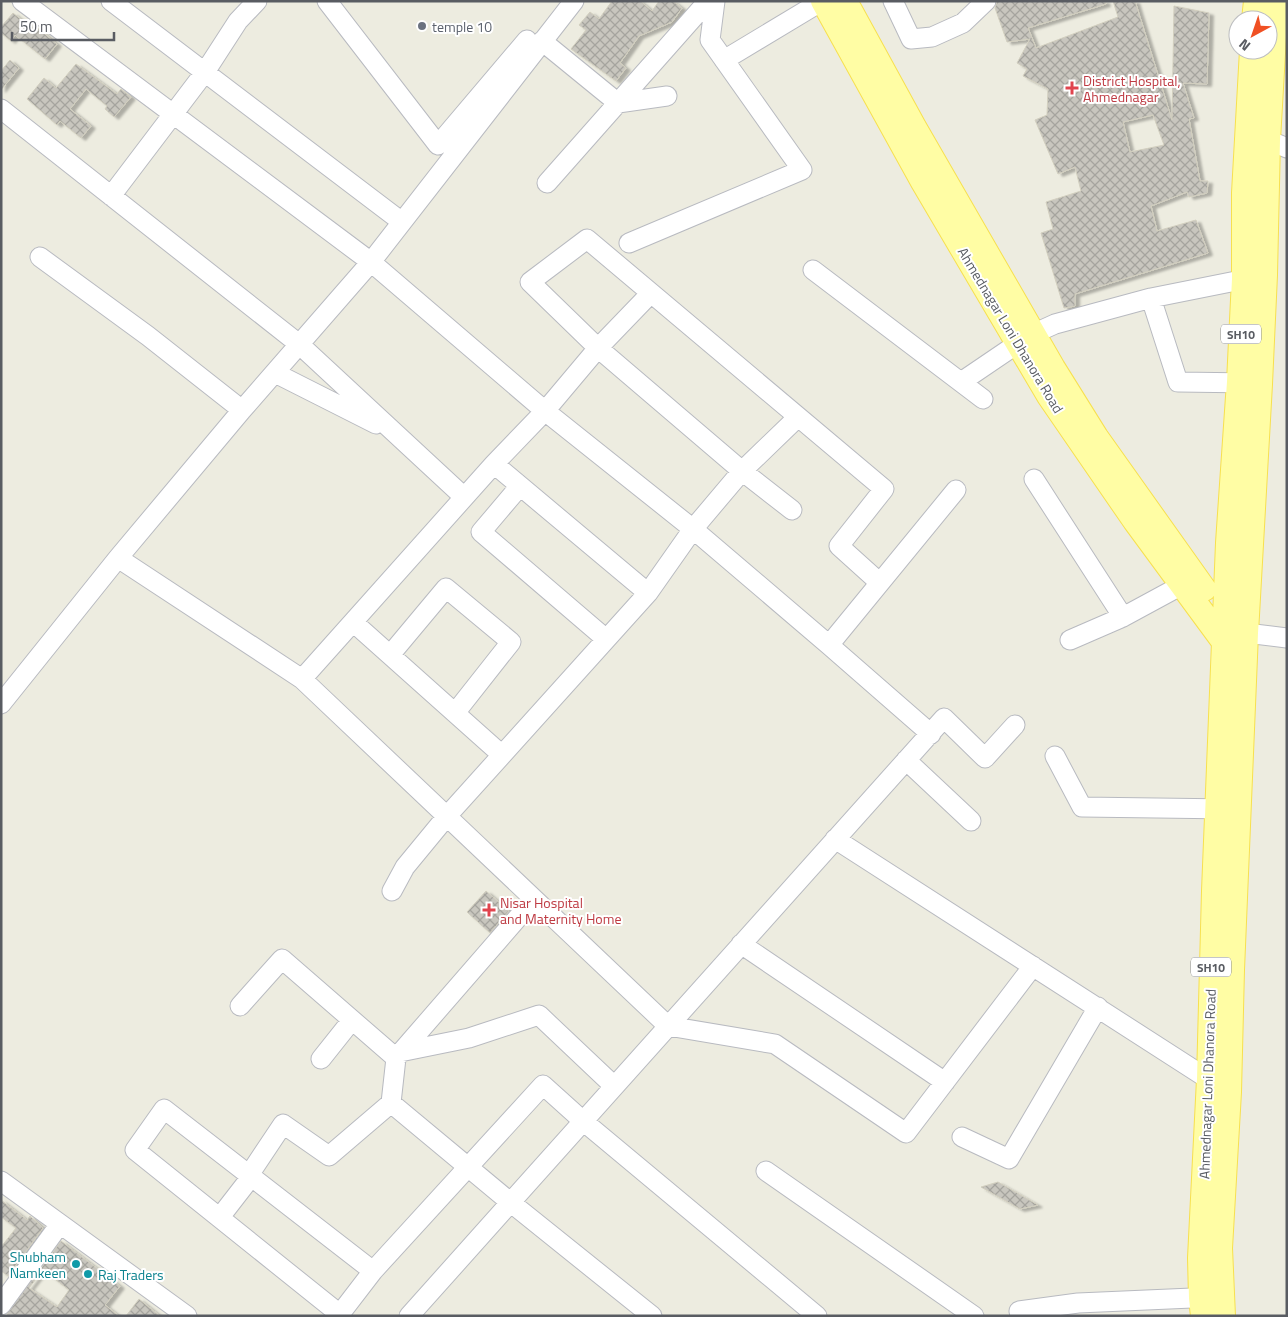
<svg xmlns="http://www.w3.org/2000/svg" width="1288" height="1317" font-family="'Titillium Web',sans-serif">
  <defs>
    <pattern id="building-cross-hatch" width="8" height="8" patternUnits="userSpaceOnUse" patternTransform="scale(1.25)"><rect width="8" height="8" fill="#c8c6be"/><path d="M0 0l8 8M0 8l8-8" fill="none" stroke="#a5a49e"/></pattern>
    <filter id="shadow"><feDropShadow dx="4.5" dy="2.5" stdDeviation="1" flood-color="#0004"/></filter>
  </defs>
  <rect width="100%" height="100%" fill="#edece0"/>
  <!-- building -->
  <path fill="url(#building-cross-hatch)" stroke="#d2cfbf" fill-rule="evenodd" filter="url(#shadow)" d="M 612,1 L 640,1 L 652,11 L 659,1 L 673,1 L 682,8 L 672,22 L 639,36 L 620,63 L 626,68 L 616,81 L 571,49 L 586,30 L 579,25 L 590,12 L 599,19 Z
    M 997,1 L 1105,1 L 1106,4 L 1028,28 L 1036,48 L 1118,17 L 1113,1 L 1135,1 L 1172,120 L 1174,6 L 1209,13 L 1207,84 L 1183,83 L 1194,118 L 1189,119 L 1200,181 L 1208,181 L 1207,193 L 1189,197 L 1187,192 L 1151,206 L 1157,231 L 1196,220 L 1208,253 L 1075,294 L 1075,306 L 1064,308 L 1041,233 L 1053,229 L 1046,202 L 1081,191 L 1075,167 L 1058,174 L 1035,120 L 1047,115 L 1048,89 L 1023,76 L 1027,69 L 1017,63 L 1030,39 L 1007,42 L 995,8 ZM 1153,115 L 1164,145 L 1130,152 L 1123,122 Z
    M 13,13 L 33,29 L 35,26 L 57,44 L 45,59 L 15,35 L 11,41 L 1,33 L 1,27 Z
    M 10,60 L 19,68 L 1,90 L 1,71 Z
    M 76,64 L 117,94 L 121,89 L 131,97 L 114,117 L 105,109 L 107,106 L 86,89 L 70,109 L 91,126 L 81,138 L 60,121 L 57,125 L 27,99 L 44,78 L 56,88 Z
    M 486,891 L 509,911 L 490,933 L 467,912 Z
    M 998,1182 L 1038,1205 L 1020,1209 L 981,1187 Z
    M 1,1200 L 27,1220 L 30,1216 L 43,1228 L 8,1276 L 1,1271 L 1,1247 L 16,1228 L 1,1217 Z
    M 61,1241 L 120,1286 L 105,1305 L 119,1316 L 9,1316 L 7,1314 ZM 43,1270 L 69,1290 L 57,1307 L 29,1288 Z
    M 139,1299 L 160,1316 L 126,1316 Z"/>
  <g fill="none" stroke-linecap="round" stroke-linejoin="round">
    <defs>
      <path id="minor" d="M 22,1 L 371,262 L 545,411 L 693,529 L 829,645 L 931,734
        M 111,1 L 402,222
        M 327,1 L 438,145 L 527,40
        M 893,1 L 911,39 L 932,37 L 963,23 L 986,1
        M 542,41 L 618,103 L 667,96
        M 724,60 L 822,1
        M 1,109 L 299,344 L 464,497
        M 1268,140 L 1287,148
        M 547,183 L 708,1
        M 111,196 L 205,72 L 238,21 L 257,1
        M 629,243 L 802,170 L 710,40 L 715,1
        M 40,257 L 148,336 L 242,410
        M 813,270 L 983,399
        M 1151,298 L 1178,382 L 1252,383
        M 1033,334 L 1055,324 L 1151,298 L 1256,277
        M 275,373 L 376,424
        M 961,382 L 1017,344
        M 494,464 L 648,593
        M 1034,479 L 1123,617
        M 520,486 L 481,532 L 606,639
        M 792,510 L 742,471 L 598,348 L 530,282 L 587,239 L 884,489 L 839,546 L 880,583
        M 118,558 L 302,679 L 668,1026 L 775,1044 L 906,1133 L 1033,966
        M 353,622 L 502,755
        M 1246,633 L 1287,638
        M 1070,640 L 1123,617 L 1195,578
        M 829,645 L 956,490
        M 390,655 L 446,588 L 511,642 L 455,713
        M 302,679 L 494,464 L 545,411 L 598,348 L 651,293
        M 1,704 L 118,558 L 242,410 L 371,262 L 574,1
        M 1055,756 L 1082,807 L 1231,809
        M 906,760 L 971,821
        M 835,839 L 1219,1086
        M 392,891 L 405,867 L 447,816 L 648,593 L 693,529 L 742,471 L 798,417
        M 741,944 L 945,1082
        M 240,1006 L 282,959 L 396,1058 L 534,899
        M 400,1052 L 469,1038 L 539,1015 L 614,1086
        M 396,1058 L 391,1103 L 510,1202 L 652,1316
        M 321,1059 L 352,1020
        M 962,1137 L 1009,1159 L 1098,1007
        M 766,1171 L 974,1316
        M 249,1175 L 283,1124 L 329,1156 L 391,1103
        M 1,1181 L 187,1316
        M 220,1217 L 251,1177
        M 1,1305 L 60,1224
        M 340,1314 L 373,1271 L 543,1085 L 583,1121 L 817,1316
        M 342,1316 L 135,1150 L 164,1109 L 373,1271
        M 409,1316 L 944,718 L 985,758 L 1015,725
        M 1020,1316 L 1019,1311 L 1078,1303 L 1215,1297"/>
      <path id="major" d="M 823,1 L 923,182 L 1049,396 L 1135,521 L 1224,642 L 1230,644
        M 845,1 L 914,127 L 1053,368 L 1096,437 L 1204,589
        M 1254,20 L 1256,1
        M 1203,1316 L 1201,1298 L 1200,1258 L 1209,1079 L 1214,891 L 1228,543 L 1239,382 L 1244,279 L 1244,193 L 1252,50
        M 1223,1316 L 1220,1248 L 1229,1092 L 1232,970 L 1246,633 L 1260,384 L 1265,275 L 1268,140 L 1276,1"/>
    </defs>
    <!-- minor casing -->
    <use href="#minor" stroke="#b8bac0" stroke-width="21"/>
    <!-- major casing -->
    <use href="#major" stroke="#f7e04f" stroke-width="26"/>
    <!-- minor -->
    <use href="#minor" stroke="#fff" stroke-width="19"/>
    <!-- major -->
    <use href="#major" stroke="#fffda4" stroke-width="24"/>
  </g>
  <!-- markers -->
  <circle fill="#6b7280" stroke="#fff" stroke-width="2" cx="422" cy="26" r="5"/>
  <g fill="#e0444e" stroke="#fff" stroke-width="2">
    <path d="M1069.5 80.5h5v5h5v5h-5v5h-5v-5h-5v-5h5z"/>
    <path d="M486.5 902.5h5v5h5v5h-5v5h-5v-5h-5v-5h5z"/>
  </g>
  <g fill="#0f9aa8" stroke="#fff" stroke-width="2">
    <circle cx="76" cy="1264" r="5"/>
    <circle cx="88" cy="1274" r="5"/>
  </g>
  <g text-anchor="middle" dominant-baseline="central" stroke-width="4" stroke-linejoin="round" paint-order="stroke">
    <!-- shield labels -->
    <g fill="#fff" stroke="#8b8d91" stroke-width="1">
      <rect x="1221" y="324.5" width="40" height="19" rx="4"/>
      <rect x="1191" y="957.5" width="40" height="19" rx="4"/>
    </g>
    <g font-size="12" font-weight="bold" fill="#595c62">
      <text x="1241" y="334">SH10</text>
      <text x="1211" y="967">SH10</text>
    </g>
    <!-- worship labels -->
    <g font-size="14" fill="#5b616d" stroke="#fff" text-anchor="start">
      <text x="432" y="26">temple 10</text>
    </g>
    <!-- health labels -->
    <g font-size="14" fill="#be3a42" stroke="#fff" text-anchor="start">
      <text x="1083" y="80">District Hospital,<tspan x="1083" dy="16">Ahmednagar</tspan></text>
      <text x="500" y="902">Nisar Hospital<tspan x="500" dy="16">and Maternity Home</tspan></text>
    </g>
    <!-- street labels -->
    <g font-size="14" fill="#595c62" stroke="#fff">
      <text transform="translate(1011 330) rotate(59)">Ahmednagar Loni Dhanora Road</text>
      <text transform="translate(1207 1084) rotate(-88)">Ahmednagar Loni Dhanora Road</text>
    </g>
    <!-- culture labels -->
    <g font-size="14" fill="#0d838f" stroke="#fff" text-anchor="end">
      <text x="66" y="1256">Shubham<tspan x="66" dy="16">Namkeen</tspan></text>
      <text x="98" y="1274" text-anchor="start">Raj Traders</text>
    </g>
  </g>
  <!-- border -->
  <rect width="1288" height="1317" fill="none" stroke="#595c62" stroke-width="5"/>
  <!-- north arrow -->
  <g transform="translate(1253 35) rotate(220)"><circle r="24" fill="#ffffff" stroke="#bdbec0"/>
  <path d="M0-4L9 19L0 12L-9 19Z" fill="#f05023"/>
  <text y="-8" font-size="14" font-weight="bold" text-anchor="middle" fill="#595c62">N</text>
  </g>
  <!-- scale -->
  <path d="M12 32v8h102v-8" fill="none" stroke="#595c62" stroke-width="2.5"/>
  <text x="20" y="32" font-size="15" fill="#595c62" stroke="#ffffff" stroke-width="4" paint-order="stroke">50 m</text>
</svg>
